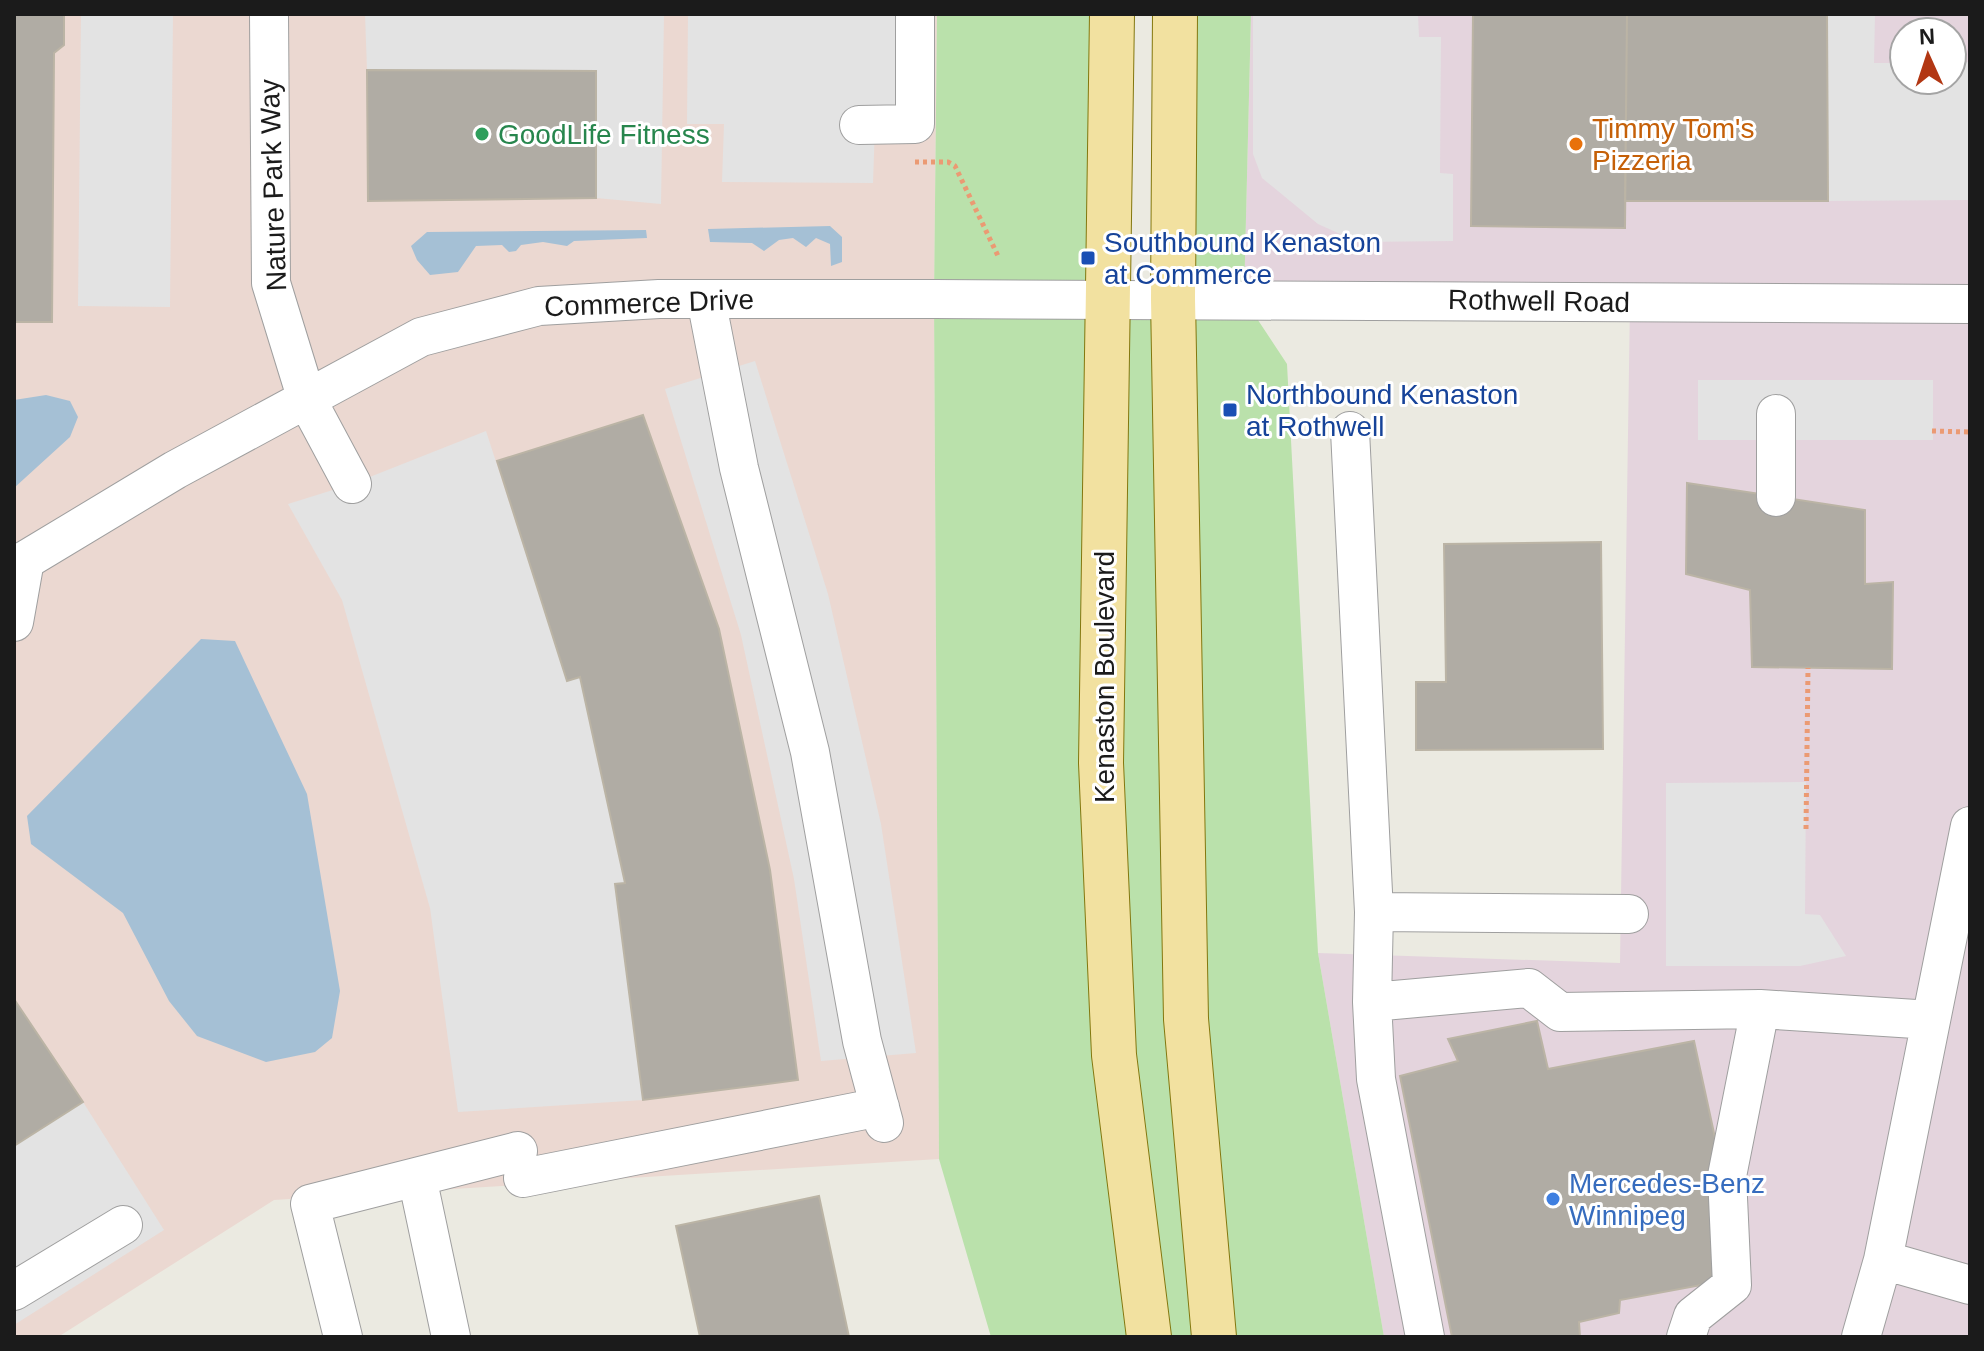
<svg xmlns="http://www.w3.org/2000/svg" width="1984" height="1351" font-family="Arial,sans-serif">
  <rect width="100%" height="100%" fill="#ebeae1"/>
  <!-- commercial -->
  <path fill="#ebd8d1" d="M 14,14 L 937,14 L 934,299 L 939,1159 L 274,1200 L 58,1337 L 14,1337 Z"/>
  <!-- industrial -->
  <path fill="#e4d4dd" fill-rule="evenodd" d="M 1251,14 L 1970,14 L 1970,1337 L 1384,1337 L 1318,953 L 1620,963 L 1630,302 L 1244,299 ZM 1904,32 L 1952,32 L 1952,80 L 1904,80 Z"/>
  <!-- grass -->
  <path fill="#bae1ab" d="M 937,14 L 1112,14 L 1109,298 L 1172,299 L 1177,14 L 1251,14 L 1244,299 L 1287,364 L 1318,953 L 1384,1337 L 991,1337 L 939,1159 L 934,299 Z"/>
  <!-- parking -->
  <path fill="#e3e3e3" d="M 81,14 L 173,14 L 170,307 L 78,306 Z
    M 365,14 L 664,14 L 661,204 L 596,198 L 596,71 L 367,70 Z
    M 688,14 L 915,14 L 915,124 L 875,125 L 873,183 L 722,182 L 724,124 L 687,124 Z
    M 1253,14 L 1418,14 L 1419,37 L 1441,37 L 1440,173 L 1453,174 L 1453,241 L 1358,242 L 1318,224 L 1262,178 L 1253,154 Z
    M 1827,14 L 1875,14 L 1874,63 L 1904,63 L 1904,80 L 1952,80 L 1952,62 L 1970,62 L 1970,200 L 1828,201 Z
    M 755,361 L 828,594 L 881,824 L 916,1053 L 821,1061 L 794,879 L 741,635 L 665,389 Z
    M 1698,380 L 1933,380 L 1933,440 L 1698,440 Z
    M 486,431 L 567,681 L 580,677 L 625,883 L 615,885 L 643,1100 L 458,1112 L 430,908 L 342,600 L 288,504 L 352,484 Z
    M 1806,782 L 1805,914 L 1820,915 L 1846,956 L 1800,966 L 1666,966 L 1666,783 Z
    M 83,1102 L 164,1230 L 14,1325 L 14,1146 Z"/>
  <!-- water -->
  <path fill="#a5c0d5" d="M 830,226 L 842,237 L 842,262 L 831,266 L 830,244 L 816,238 L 806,247 L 793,238 L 779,240 L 764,251 L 752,243 L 710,242 L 708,229 Z
    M 646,230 L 647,238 L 574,241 L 567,246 L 543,242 L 521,245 L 516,251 L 509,252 L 502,245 L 476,246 L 458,272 L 430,275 L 417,260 L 411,246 L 427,232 Z
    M 46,395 L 70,401 L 78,417 L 70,437 L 14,488 L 14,400 Z
    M 201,639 L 235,641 L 307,794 L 340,991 L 332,1038 L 315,1052 L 266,1062 L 197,1036 L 169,1001 L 123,913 L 31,844 L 27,816 Z"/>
  <!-- building -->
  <path fill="#b0aca4" stroke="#bbb4a5" stroke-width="2" d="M 14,14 L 64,14 L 64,45 L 54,53 L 52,322 L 14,322 Z
    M 1473,14 L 1627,14 L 1625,228 L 1471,226 Z
    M 1627,14 L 1827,14 L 1828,201 L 1625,201 Z
    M 367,70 L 596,71 L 596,198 L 368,201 Z
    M 643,415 L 719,629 L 770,870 L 798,1080 L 643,1100 L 615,884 L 625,883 L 580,677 L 567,681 L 497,461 Z
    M 1687,483 L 1865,510 L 1865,584 L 1893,582 L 1892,669 L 1752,667 L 1750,590 L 1686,574 Z
    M 1601,542 L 1603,749 L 1416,750 L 1416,682 L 1446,682 L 1444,544 Z
    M 14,999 L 83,1102 L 14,1146 Z
    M 1537,1021 L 1548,1069 L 1694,1041 L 1722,1170 L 1705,1173 L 1723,1281 L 1620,1300 L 1619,1313 L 1579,1322 L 1580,1337 L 1452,1337 L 1400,1076 L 1458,1061 L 1448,1039 Z
    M 819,1196 L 849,1337 L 700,1337 L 676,1226 Z"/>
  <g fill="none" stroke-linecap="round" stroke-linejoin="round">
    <defs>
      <path id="minor" d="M 269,14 L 271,283 L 307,400 L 352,484
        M 859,125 L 915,124 L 915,14
        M 706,299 L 739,468 L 810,752 L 862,1041 L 884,1123
        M 1776,414 L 1776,497
        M 1350,431 L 1374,912 L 1372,1002 L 1376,1079 L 1425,1337
        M 14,567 L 175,470 L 421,337 L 539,306 L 659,299 L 934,299 L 1970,304
        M 14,622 L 25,560
        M 1374,912 L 1629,914
        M 1372,1002 L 1529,988 L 1560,1012 L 1760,1009 L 1727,1176 L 1732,1285 L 1693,1316 L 1686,1337
        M 1760,1009 L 1931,1020
        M 417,1177 L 451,1337
        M 523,1178 L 880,1107
        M 1883,1260 L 1970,1285
        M 14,1291 L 123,1225
        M 343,1337 L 310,1204 L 518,1151
        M 1861,1337 L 1883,1260 L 1970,826"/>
      <path id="major" d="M 1112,14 L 1101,763 L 1114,1055 L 1149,1337
        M 1175,14 L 1173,299 L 1186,1019 L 1214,1337"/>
    </defs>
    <!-- minor casing -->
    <use href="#minor" stroke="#9f9f9f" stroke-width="40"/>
    <!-- major casing -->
    <use href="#major" stroke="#83770e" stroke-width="46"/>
    <!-- path -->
    <path stroke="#eb9a73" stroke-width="5" stroke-dasharray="4 4" stroke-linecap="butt" d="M 915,162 L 948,162 L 955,166 L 999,258
      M 1932,431 L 1970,432
      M 1806,829 L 1808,668"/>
    <!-- minor -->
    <use href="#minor" stroke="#fff" stroke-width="38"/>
    <!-- major -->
    <use href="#major" stroke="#f2e1a0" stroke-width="44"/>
  </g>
  <!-- markers -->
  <circle fill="#2e9e5b" stroke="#fff" stroke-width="3" cx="482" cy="134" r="8"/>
  <circle fill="#e8710a" stroke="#fff" stroke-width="3" cx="1576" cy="144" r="8"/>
  <g fill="#1a4fb4" stroke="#fff" stroke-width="3">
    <rect x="1080" y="250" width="16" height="16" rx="4"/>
    <rect x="1222" y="402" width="16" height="16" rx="4"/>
  </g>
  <circle fill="#3f7fe0" stroke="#fff" stroke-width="3" cx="1553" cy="1199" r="8"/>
  <g text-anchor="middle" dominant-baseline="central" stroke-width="6" stroke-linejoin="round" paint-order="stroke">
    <!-- food labels -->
    <g font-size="28" fill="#c56008" stroke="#fff" text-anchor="start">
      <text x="1592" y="128">Timmy Tom's<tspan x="1592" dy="32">Pizzeria</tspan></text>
    </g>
    <!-- leisure labels -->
    <g font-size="28" fill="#27864d" stroke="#fff" text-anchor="start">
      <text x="498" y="134">GoodLife Fitness</text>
    </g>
    <!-- street labels -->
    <g font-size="28" fill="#1b1b1b" stroke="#fff">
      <text transform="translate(273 185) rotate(-92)">Nature Park Way</text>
      <text transform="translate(1539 301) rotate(1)">Rothwell Road</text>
      <text transform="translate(649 303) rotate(-2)">Commerce Drive</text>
      <text transform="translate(1104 677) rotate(-90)">Kenaston Boulevard</text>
    </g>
    <!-- transit labels -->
    <g font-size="28" fill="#164399" stroke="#fff" text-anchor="start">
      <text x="1104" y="242">Southbound Kenaston<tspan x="1104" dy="32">at Commerce</tspan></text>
      <text x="1246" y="394">Northbound Kenaston<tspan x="1246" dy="32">at Rothwell</tspan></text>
    </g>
    <!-- shop labels -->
    <g font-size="28" fill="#366cbe" stroke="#fff" text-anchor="start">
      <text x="1569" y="1183">Mercedes-Benz<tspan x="1569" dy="32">Winnipeg</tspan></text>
    </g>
  </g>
  <!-- border -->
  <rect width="1984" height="1351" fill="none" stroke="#1b1b1b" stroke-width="32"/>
  <!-- north arrow -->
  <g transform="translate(1928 56) rotate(357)"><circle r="38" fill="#ffffff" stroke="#a4a4a4" stroke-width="2"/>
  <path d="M0-6L14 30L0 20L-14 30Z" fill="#b23713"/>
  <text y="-12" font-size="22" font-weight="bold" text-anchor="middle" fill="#1b1b1b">N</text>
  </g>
</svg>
